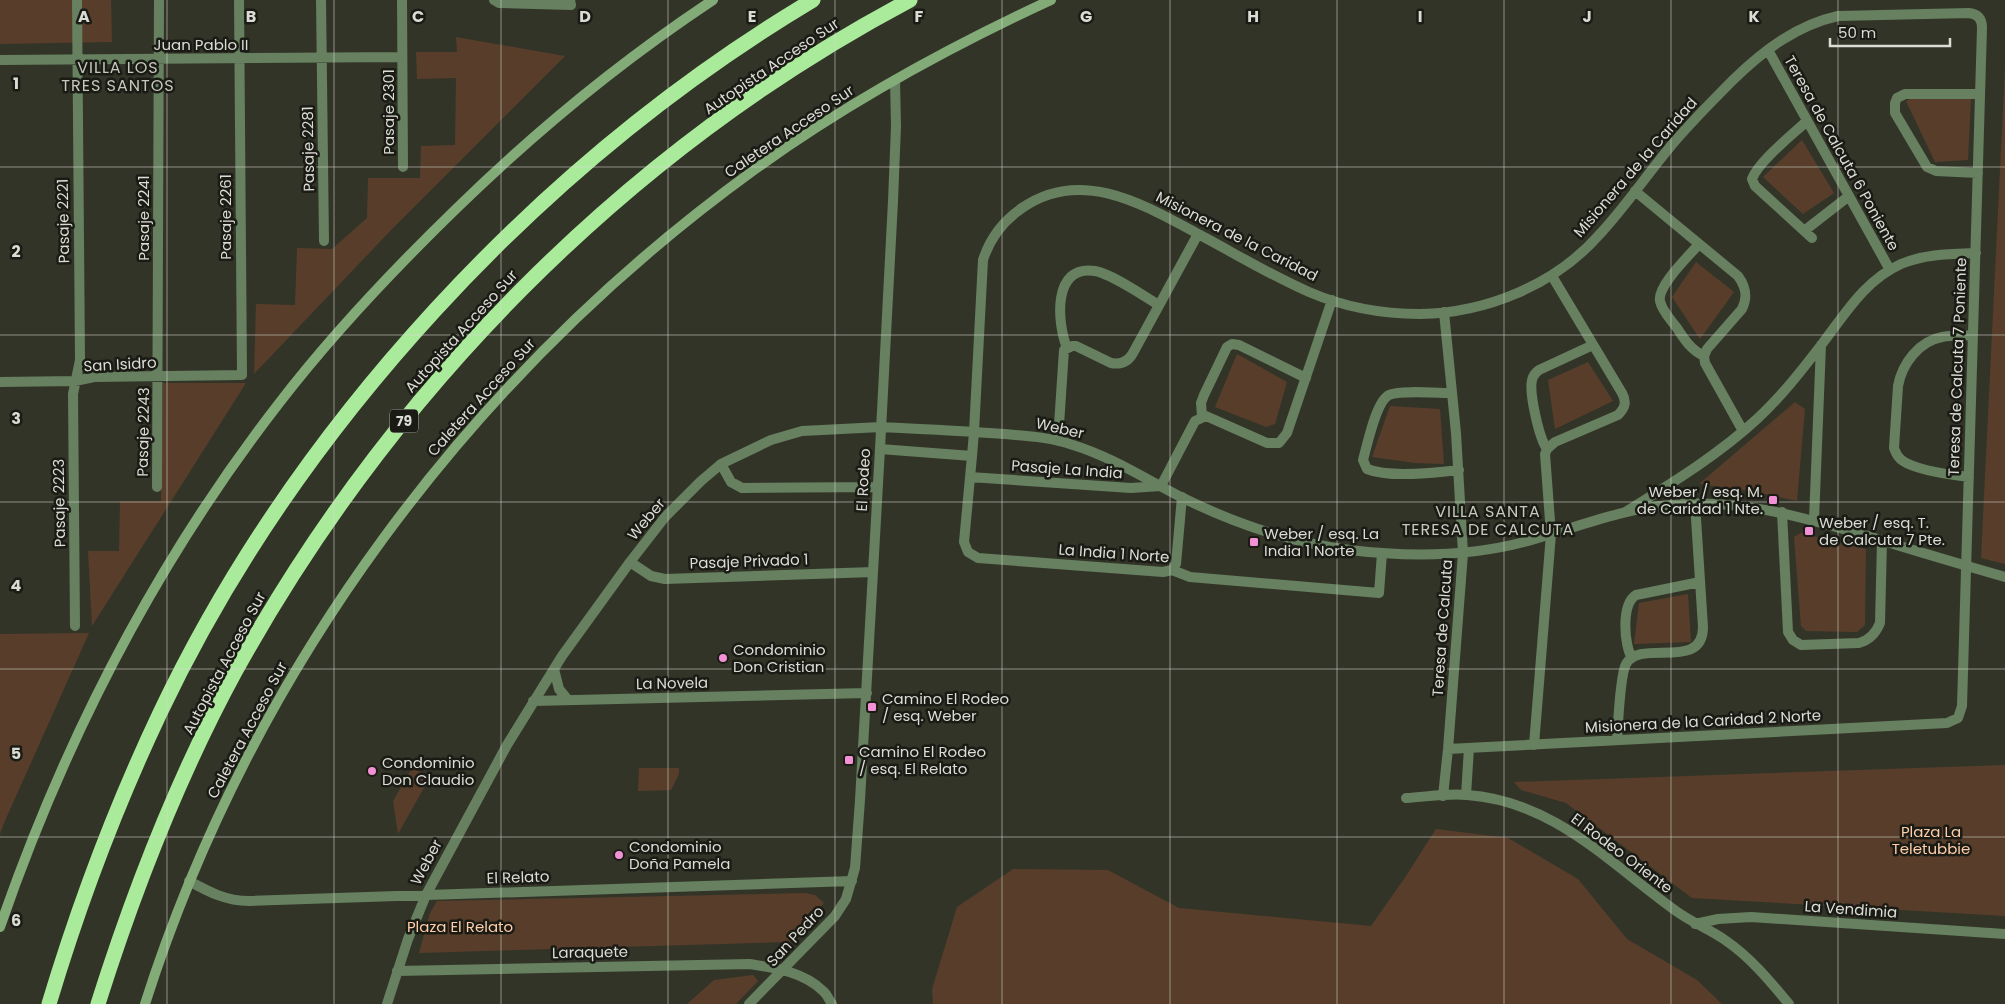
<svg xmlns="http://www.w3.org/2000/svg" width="2005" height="1004" font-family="Poppins,sans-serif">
  <rect width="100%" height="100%" fill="#333428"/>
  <!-- green -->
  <path fill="#583e2a" d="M 0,0 L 111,0 L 112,42 L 0,44 Z
    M 456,37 L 565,56 L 394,227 L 254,374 L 256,304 L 295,305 L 297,248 L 332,249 L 367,218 L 368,178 L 420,178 L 421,146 L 455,145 L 456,78 L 417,79 L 416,52 L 457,52 Z
    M 2005,68 L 2005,564 L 1981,558 Z
    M 1910,99 L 1971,99 L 1968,160 L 1935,162 L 1906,101 Z
    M 1802,140 L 1834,193 L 1803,214 L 1763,177 Z
    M 1696,262 L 1734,292 L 1700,339 L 1672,297 Z
    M 1237,354 L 1287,382 L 1275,424 L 1266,427 L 1215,407 Z
    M 1588,362 L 1613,401 L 1555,429 L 1548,380 Z
    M 163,383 L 246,383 L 92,626 L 88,551 L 119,551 L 120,501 L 161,501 Z
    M 1795,402 L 1805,409 L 1797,501 L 1751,491 L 1699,484 Z
    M 1390,406 L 1440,409 L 1444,464 L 1415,463 L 1372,457 Z
    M 1801,533 L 1866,549 L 1865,625 L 1857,632 L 1806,631 L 1801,626 L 1794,537 Z
    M 1688,594 L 1691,642 L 1634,644 L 1639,603 Z
    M 89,633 L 4,823 L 0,834 L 0,634 Z
    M 2005,765 L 2005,916 L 1692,898 L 1566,803 L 1521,790 L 1514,782 Z
    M 412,768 L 430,777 L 398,834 L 393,801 Z
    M 639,768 L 679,768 L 679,774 L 671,790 L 638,791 Z
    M 1436,829 L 1508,838 L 1578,879 L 1627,939 L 1697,980 L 1722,1004 L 933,1004 L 932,989 L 957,907 L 1013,869 L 1108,870 L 1179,908 L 1371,926 L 1404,879 Z
    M 805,893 L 815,895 L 824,903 L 790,942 L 419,953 L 430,913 L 437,901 Z
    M 753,975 L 758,981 L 736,1004 L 687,1004 L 714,980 Z"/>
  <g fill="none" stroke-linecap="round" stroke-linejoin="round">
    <!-- minor -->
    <path stroke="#668060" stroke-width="10" d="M 321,0 L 324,241
      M 402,0 L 403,167
      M 494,0 L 499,3 L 571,5 L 570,0
      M 1768,50 L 1890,270
      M 0,60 L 402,57
      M 1807,121 C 1793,134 1758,162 1752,179 L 1755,186 L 1812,238
      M 1978,173 L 1936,171 L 1927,167 L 1895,113 L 1895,103 L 1897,98 L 1905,94 L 1980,94
      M 1635,191 L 1738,276 C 1746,287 1748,297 1742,309 L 1707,349 L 1704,356 L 1705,363 L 1743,431
      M 1804,231 L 1849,196
      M 1699,244 C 1689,256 1657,286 1660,301 C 1662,311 1671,320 1677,328 C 1684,339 1691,350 1704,356
      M 1067,348 C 1057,323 1052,264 1095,271 C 1112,274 1142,295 1159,305
      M 0,382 L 75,381 L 94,377 L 242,375 L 239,0
      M 1452,393 C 1438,393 1399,390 1389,395 C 1376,401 1367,446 1363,460 L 1367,469 C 1389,478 1434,473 1459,470
      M 1202,416 L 1201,403 L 1204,395 L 1227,347 L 1232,344 L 1239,345 L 1306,378
      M 974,432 L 983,260 C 990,238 1003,221 1022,208 C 1082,166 1146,206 1200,235 C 1236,254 1272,276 1309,292 C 1344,307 1383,314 1420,314 C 1486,313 1555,285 1599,235 C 1625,207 1646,176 1670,147 C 1690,123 1712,101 1734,79 C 1764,50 1797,25 1838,16 L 1969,13 C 1978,14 1982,19 1982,28 L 1962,706 L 1958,718 L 1947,723 L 1448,749
      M 1058,440 L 1064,350 L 1072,346 L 1076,346 L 1111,363 C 1121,365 1128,362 1133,353 L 1198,234
      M 1547,449 C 1539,438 1529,393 1532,380 C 1533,375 1535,373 1539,370 L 1593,345
      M 972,456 L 964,542 L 968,552 L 978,558 L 1163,572 L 1172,570 L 1190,577 L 1379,593 L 1382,553
      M 721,464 L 731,482 L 742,488 L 878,487
      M 970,477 L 1131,488 L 1161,486 L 1195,421 L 1206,416 L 1267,443 L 1279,443 L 1287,433 L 1332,300
      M 1969,477 C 1952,475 1916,470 1903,461 C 1898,458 1896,454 1894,448 L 1898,386 C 1902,364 1919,341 1942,337 C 1952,335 1963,336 1973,335
      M 157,487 L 159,0
      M 1627,511 C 1672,483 1718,455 1757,419 C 1781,397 1802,370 1822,344 C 1845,314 1865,280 1901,264 C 1925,254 1950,254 1976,253
      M 1782,512 L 1788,632 L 1793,640 L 1801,645 L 1859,643 C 1870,640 1876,633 1880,623 L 1882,541
      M 1814,520 L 1821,345
      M 630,562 L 651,576 L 665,579 L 873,572
      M 1172,570 L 1176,564 L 1182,497
      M 75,626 L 73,394 L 80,360 L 77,0
      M 1632,658 C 1624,645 1621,604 1636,595 L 1700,582
      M 554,669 L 559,689 L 568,700
      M 533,701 L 867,693
      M 1617,740 C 1618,725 1620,675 1626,664 C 1640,638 1703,672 1703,627 L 1695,503
      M 1534,745 L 1551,534 L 1545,454 L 1547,449 L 1555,442 L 1618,415 C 1625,408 1627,402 1622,393 L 1552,276
      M 1466,795 L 1469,748
      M 1443,796 L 1448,749 L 1463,553 L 1456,433 L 1444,312
      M 1406,798 C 1426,797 1447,793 1467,795 C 1554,801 1609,863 1676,911 C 1691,922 1709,929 1725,940 C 1750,957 1769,980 1789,1004
      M 189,881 C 209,892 226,901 249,901 L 852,881
      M 1695,924 L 1718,919 L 1751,917 L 2005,934
      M 397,971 L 750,964 C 775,968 804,972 823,991 C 827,994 829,1000 832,1004
      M 387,1004 L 408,939 L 426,895 L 507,745 L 562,656 L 630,562 L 665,517 L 701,481 L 721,464 L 771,440 L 802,431 L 881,427
      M 749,1004 L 835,916 L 846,899 L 855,868 L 860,800 L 880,449"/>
    <!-- tertiary -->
    <path stroke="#668060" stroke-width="10" d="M 895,80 L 896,126 L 893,201 L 880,449 L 972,456 L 974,432
      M 881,427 C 922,429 963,431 1004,434 C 1027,436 1050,437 1073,445 C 1112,457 1147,480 1183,498 C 1236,524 1291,543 1350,550 C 1408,557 1467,557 1524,542 C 1573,529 1619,509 1670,505 C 1740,498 1805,518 1871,537 C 1915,551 1960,564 2005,577"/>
    <!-- secondary -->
    <path stroke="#82ab78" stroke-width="10" d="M 0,927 C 65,739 158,559 280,402 C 334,332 395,268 458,207 C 536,131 621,61 713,0
      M 145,1004 C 252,669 470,376 754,170 C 847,103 947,48 1051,0"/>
    <!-- motorway -->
    <path stroke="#aaea9b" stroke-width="15" d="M 49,1004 C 79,904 115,808 160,713 C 297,425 540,163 813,0
      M 98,1004 C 134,890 178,777 235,672 C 390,391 625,151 910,0"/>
  </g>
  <!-- grid -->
  <path fill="none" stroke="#dbdcd4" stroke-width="1" stroke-opacity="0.55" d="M 167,0 L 167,1004M 334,0 L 334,1004M 501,0 L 501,1004M 668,0 L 668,1004M 835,0 L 835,1004M 1002,0 L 1002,1004M 1170,0 L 1170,1004M 1337,0 L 1337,1004M 1504,0 L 1504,1004M 1671,0 L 1671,1004M 1838,0 L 1838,1004M 0,167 L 2005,167M 0,335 L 2005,335M 0,502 L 2005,502M 0,669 L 2005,669M 0,837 L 2005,837"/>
  <!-- markers -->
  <g fill="#f291d6" stroke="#1b1b16" stroke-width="2">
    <rect x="1768" y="495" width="10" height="10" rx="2.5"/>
    <rect x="1804" y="526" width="10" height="10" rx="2.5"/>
    <rect x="1249" y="537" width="10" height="10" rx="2.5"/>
    <circle cx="723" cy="658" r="5"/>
    <rect x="867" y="702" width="10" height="10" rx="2.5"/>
    <rect x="844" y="755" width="10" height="10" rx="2.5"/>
    <circle cx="372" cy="771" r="5"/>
    <circle cx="619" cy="855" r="5"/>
  </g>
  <g text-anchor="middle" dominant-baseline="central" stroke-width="5" stroke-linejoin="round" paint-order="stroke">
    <!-- shield labels -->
    <rect fill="#1b1b16" stroke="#a1a29b" stroke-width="1" x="390" y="409.5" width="28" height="23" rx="4"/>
    <g font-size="14" font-weight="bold" fill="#dbdcd4">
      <text x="404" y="421">79</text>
    </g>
    <!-- street labels -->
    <g font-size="15" fill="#dbdcd4" stroke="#1b1b16">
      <text x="201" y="44">Juan Pablo II</text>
      <text transform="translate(771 66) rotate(-34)">Autopista Acceso Sur</text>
      <text transform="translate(388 112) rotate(-90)">Pasaje 2301</text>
      <text transform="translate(789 131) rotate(-34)">Caletera Acceso Sur</text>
      <text transform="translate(308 149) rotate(-91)">Pasaje 2281</text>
      <text transform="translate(1842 153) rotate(61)">Teresa de Calcuta 6 Poniente</text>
      <text transform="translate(1635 167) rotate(-49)">Misionera de la Caridad</text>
      <text transform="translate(225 217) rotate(-90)">Pasaje 2261</text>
      <text transform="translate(143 218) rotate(-90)">Pasaje 2241</text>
      <text transform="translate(63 221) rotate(-91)">Pasaje 2221</text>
      <text transform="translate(1237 236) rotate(27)">Misionera de la Caridad</text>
      <text transform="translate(461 331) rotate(-48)">Autopista Acceso Sur</text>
      <text transform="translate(120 364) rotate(-3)">San Isidro</text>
      <text transform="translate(1957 367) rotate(-88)">Teresa de Calcuta 7 Poniente</text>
      <text transform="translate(481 397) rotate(-48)">Caletera Acceso Sur</text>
      <text transform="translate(1060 428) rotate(13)">Weber</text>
      <text transform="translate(143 432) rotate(-89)">Pasaje 2243</text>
      <text transform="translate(1067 469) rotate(4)">Pasaje La India</text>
      <text transform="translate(863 480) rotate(-87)">El Rodeo</text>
      <text transform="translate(59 503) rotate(-91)">Pasaje 2223</text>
      <text transform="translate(646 519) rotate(-50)">Weber</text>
      <text transform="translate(1114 553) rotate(4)">La India 1 Norte</text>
      <text transform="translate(749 561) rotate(-2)">Pasaje Privado 1</text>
      <text transform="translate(1442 628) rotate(-86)">Teresa de Calcuta</text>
      <text transform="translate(224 663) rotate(-62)">Autopista Acceso Sur</text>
      <text transform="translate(672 683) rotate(-1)">La Novela</text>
      <text transform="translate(1703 721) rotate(-3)">Misionera de la Caridad 2 Norte</text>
      <text transform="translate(247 730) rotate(-62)">Caletera Acceso Sur</text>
      <text transform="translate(1622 853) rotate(37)">El Rodeo Oriente</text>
      <text transform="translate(426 862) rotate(-62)">Weber</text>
      <text transform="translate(518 877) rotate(-2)">El Relato</text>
      <text transform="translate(1851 909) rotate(4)">La Vendimia</text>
      <text transform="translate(795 936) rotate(-47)">San Pedro</text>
      <text transform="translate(590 952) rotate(-1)">Laraquete</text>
    </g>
    <!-- poi labels -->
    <g font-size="15" fill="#dbdcd4" stroke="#1b1b16" text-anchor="start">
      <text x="1763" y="491" text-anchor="end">Weber / esq. M.<tspan x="1763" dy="17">de Caridad 1 Nte.</tspan></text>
      <text x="1819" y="522">Weber / esq. T.<tspan x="1819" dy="17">de Calcuta 7 Pte.</tspan></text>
      <text x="1264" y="533">Weber / esq. La<tspan x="1264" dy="17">India 1 Norte</tspan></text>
      <text x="733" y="649">Condominio<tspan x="733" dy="17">Don Cristian</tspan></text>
      <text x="882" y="698">Camino El Rodeo<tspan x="882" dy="17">/ esq. Weber</tspan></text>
      <text x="859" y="751">Camino El Rodeo<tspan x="859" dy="17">/ esq. El Relato</tspan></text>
      <text x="382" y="762">Condominio<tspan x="382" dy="17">Don Claudio</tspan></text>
      <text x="629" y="846">Condominio<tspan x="629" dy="17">Doña Pamela</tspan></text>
    </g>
    <!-- park labels -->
    <g font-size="15" fill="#ffcea8" stroke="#1b1b16">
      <text x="1931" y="831">Plaza La<tspan x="1931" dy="17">Teletubbie</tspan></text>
      <text x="460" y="926">Plaza El Relato</text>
    </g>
    <!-- neighbourhood labels -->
    <g font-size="16" letter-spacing="1" fill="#c6c8b9" stroke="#1b1b16">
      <text x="118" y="67">VILLA LOS<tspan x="118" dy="18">TRES SANTOS</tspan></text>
      <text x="1488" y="511">VILLA SANTA<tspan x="1488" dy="18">TERESA DE CALCUTA</tspan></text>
    </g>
  </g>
  <g font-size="16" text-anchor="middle" font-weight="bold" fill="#dbdcd4" stroke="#1b1b16" stroke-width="5" stroke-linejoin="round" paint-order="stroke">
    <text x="84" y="22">A</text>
    <text x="251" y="22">B</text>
    <text x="418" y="22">C</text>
    <text x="585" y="22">D</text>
    <text x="752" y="22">E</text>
    <text x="919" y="22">F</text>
    <text x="1086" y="22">G</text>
    <text x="1253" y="22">H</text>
    <text x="1420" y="22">I</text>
    <text x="1587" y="22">J</text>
    <text x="1754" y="22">K</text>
    <text x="16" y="89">1</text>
    <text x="16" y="257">2</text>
    <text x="16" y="424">3</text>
    <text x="16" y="591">4</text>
    <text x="16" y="759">5</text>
    <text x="16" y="926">6</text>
  </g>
  <!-- scale -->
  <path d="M1830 38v8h120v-8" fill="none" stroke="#dbdcd4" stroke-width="2.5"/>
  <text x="1838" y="38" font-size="15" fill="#dbdcd4" stroke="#1b1b16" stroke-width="4" paint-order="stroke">50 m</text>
</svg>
